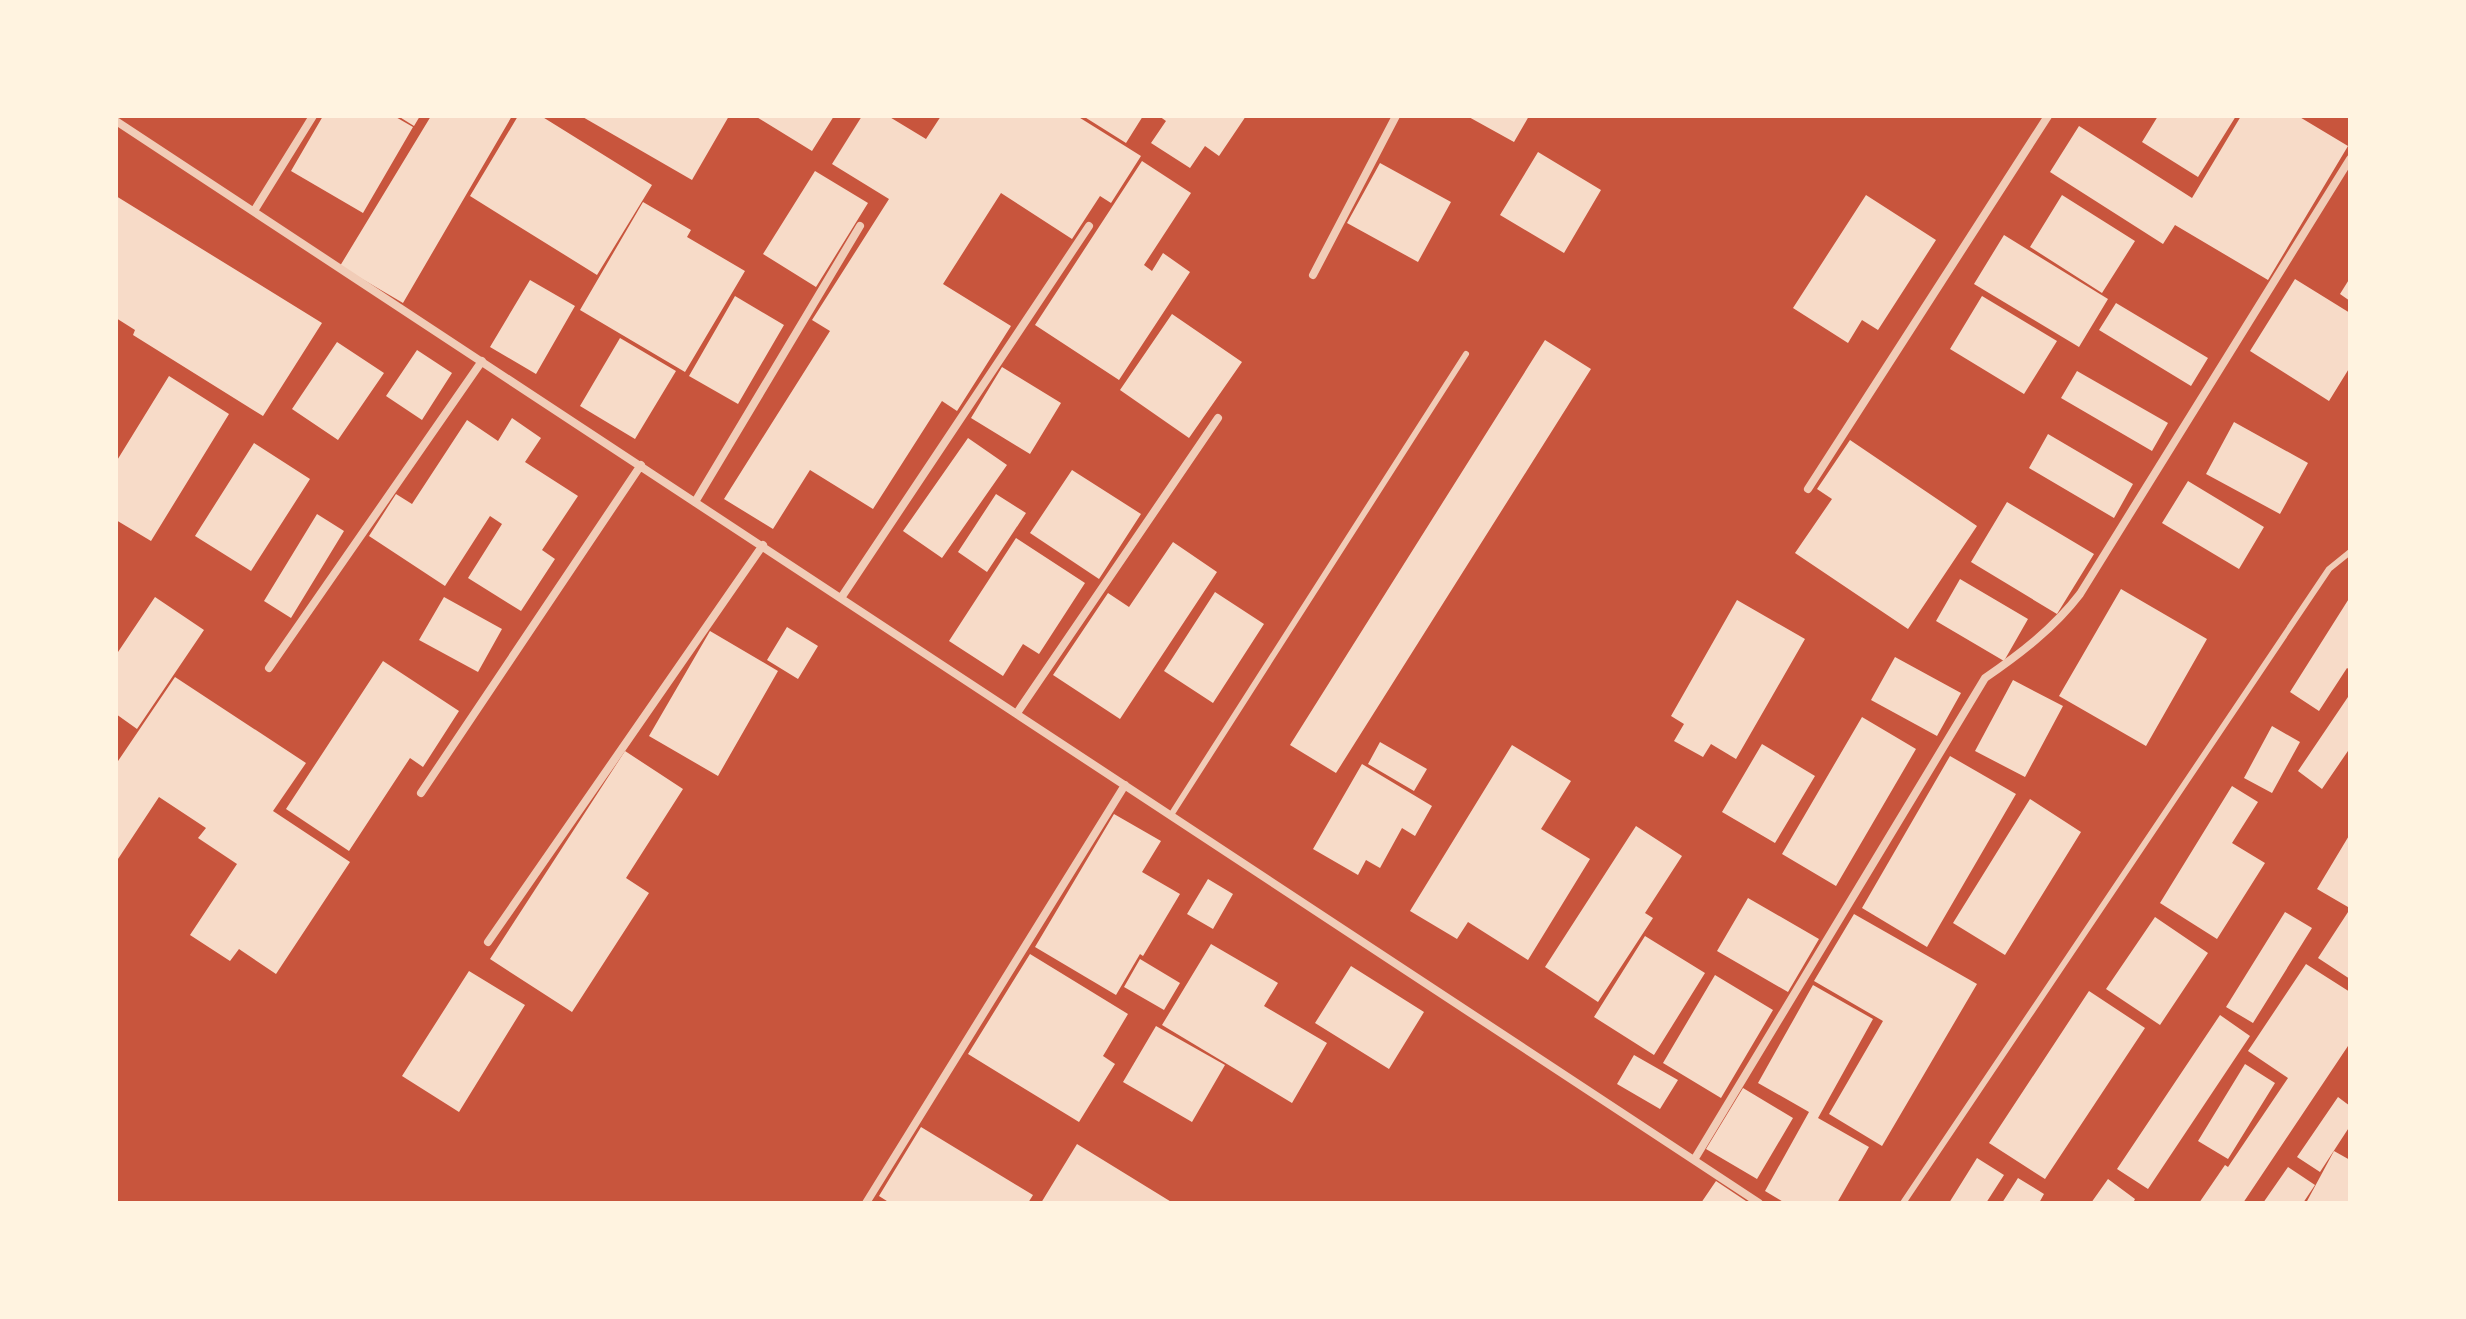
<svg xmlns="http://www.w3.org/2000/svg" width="2466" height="1319" font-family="'Public Sans',sans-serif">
  <rect width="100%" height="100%" fill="#c8553d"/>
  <!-- building -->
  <path fill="#f7dbc8" d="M 323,116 L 394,116 L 413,127 L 363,213 L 291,171 Z
    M 398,116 L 420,116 L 414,126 Z
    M 431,116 L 512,116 L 403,303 L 340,266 Z
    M 518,116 L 541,116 L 652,185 L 597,275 L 470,196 Z
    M 581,116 L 729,116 L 692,180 Z
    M 755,116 L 834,116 L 812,151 Z
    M 862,116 L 888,116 L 926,139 L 941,116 L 1077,116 L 1141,156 L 1111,203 L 1100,196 L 1072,239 L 1001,193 L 943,284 L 1011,326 L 957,411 L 942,401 L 873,509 L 810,470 L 773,529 L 724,499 L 830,331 L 812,320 L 889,199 L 832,164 Z
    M 1083,116 L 1143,116 L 1126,143 Z
    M 1159,116 L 1246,116 L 1219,156 L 1205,146 L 1190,168 L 1151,143 L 1166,121 Z
    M 1467,116 L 1529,116 L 1514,142 Z
    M 2158,116 L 2236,116 L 2198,177 L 2142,142 Z
    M 2241,116 L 2298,116 L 2348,146 L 2268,280 L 2175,225 L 2163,244 L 2050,172 L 2079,126 L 2192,198 Z
    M 1538,152 L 1601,190 L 1564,253 L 1500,215 Z
    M 1142,161 L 1191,193 L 1144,265 L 1152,271 L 1163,253 L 1190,272 L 1119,380 L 1035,325 Z
    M 1380,163 L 1451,202 L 1418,262 L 1347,223 Z
    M 815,171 L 868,203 L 816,287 L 763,254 Z
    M 1866,195 L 1936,240 L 1878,330 L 1862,320 L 1848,343 L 1793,308 Z
    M 2062,195 L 2135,241 L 2102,293 L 2030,247 Z
    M 116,196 L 322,323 L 263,416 L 133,335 L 135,330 L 116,318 Z
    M 643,202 L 691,230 L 687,237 L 745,271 L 685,372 L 580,310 Z
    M 2004,235 L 2108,299 L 2079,347 L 1974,284 Z
    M 2350,278 L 2350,301 L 2340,294 Z
    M 2295,279 L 2350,313 L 2350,367 L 2329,401 L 2250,351 Z
    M 530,280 L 575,306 L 536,374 L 490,347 Z
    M 735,296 L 784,325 L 738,404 L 689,376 Z
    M 1982,296 L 2057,341 L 2024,394 L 1950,349 Z
    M 2116,303 L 2208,358 L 2191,386 L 2099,330 Z
    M 1172,314 L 1242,362 L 1189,438 L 1120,390 Z
    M 620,338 L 676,371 L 635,439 L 580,406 Z
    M 1545,340 L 1591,369 L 1336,773 L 1290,745 Z
    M 337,342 L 384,373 L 338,440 L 292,409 Z
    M 417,350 L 452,373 L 422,420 L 386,396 Z
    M 1002,367 L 1061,403 L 1030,454 L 971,418 Z
    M 2077,371 L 2168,423 L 2152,451 L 2061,398 Z
    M 169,376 L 229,414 L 151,541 L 116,520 L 116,462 Z
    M 512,418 L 541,438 L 525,462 L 578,496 L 542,550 L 555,559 L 521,611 L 468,578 L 502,524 L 490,516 L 445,586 L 369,536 L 396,494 L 412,504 L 467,420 L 498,441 Z
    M 2234,422 L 2308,463 L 2280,514 L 2206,474 Z
    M 2048,434 L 2133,484 L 2114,518 L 2029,468 Z
    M 968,438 L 1007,465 L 942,558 L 903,531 Z
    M 1850,440 L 1977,526 L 1908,629 L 1795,553 L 1832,499 L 1817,489 Z
    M 254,443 L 310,479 L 251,571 L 195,536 Z
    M 1072,470 L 1141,514 L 1099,579 L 1030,533 Z
    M 2188,481 L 2264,527 L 2239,569 L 2162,523 Z
    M 996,494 L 1026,513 L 987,572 L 958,552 Z
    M 2007,502 L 2094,554 L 2057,614 L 1971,562 Z
    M 317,514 L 344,531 L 291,618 L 264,601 Z
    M 1016,538 L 1085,583 L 1039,654 L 1023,644 L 1003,676 L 949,641 Z
    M 1173,542 L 1217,572 L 1120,719 L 1053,675 L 1108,593 L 1129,607 Z
    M 1960,579 L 2028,619 L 2004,661 L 1936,621 Z
    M 2121,589 L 2207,639 L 2146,746 L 2059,696 Z
    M 1215,592 L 1264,624 L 1213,703 L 1164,671 Z
    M 155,597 L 204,630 L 137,729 L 116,714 L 116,655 Z
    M 444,597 L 502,629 L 478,672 L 419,640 Z
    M 2350,597 L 2350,670 L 2347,668 L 2319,711 L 2290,692 Z
    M 1737,600 L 1805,639 L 1736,759 L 1711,744 L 1703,757 L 1674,741 L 1684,724 L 1671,716 Z
    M 787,627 L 818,646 L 798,679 L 767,660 Z
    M 710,631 L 778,671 L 718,776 L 649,736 Z
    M 1895,657 L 1961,693 L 1937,736 L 1871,700 Z
    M 383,661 L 459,711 L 423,767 L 410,758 L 349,851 L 286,809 Z
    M 175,677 L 306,763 L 273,811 L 350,862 L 276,974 L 239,949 L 230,961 L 190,935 L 237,864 L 198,838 L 206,828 L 159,797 L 116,862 L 116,764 Z
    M 2013,680 L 2063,706 L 2025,777 L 1975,751 Z
    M 2350,694 L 2350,748 L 2322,789 L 2298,771 Z
    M 1862,717 L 1916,749 L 1836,886 L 1782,854 Z
    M 2272,726 L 2300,742 L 2272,793 L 2244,778 Z
    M 1380,742 L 1427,769 L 1414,791 L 1368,764 Z
    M 1762,744 L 1815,776 L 1775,843 L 1722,812 Z
    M 1512,745 L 1571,781 L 1541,829 L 1590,859 L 1528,960 L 1468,922 L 1457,939 L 1410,911 Z
    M 625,751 L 683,789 L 626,878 L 649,893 L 572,1012 L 490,959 Z
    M 1950,756 L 2016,794 L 1927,947 L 1862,908 Z
    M 1362,764 L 1432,806 L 1415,836 L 1402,828 L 1380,868 L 1366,860 L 1358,875 L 1313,849 Z
    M 2232,786 L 2258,802 L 2232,843 L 2265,863 L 2217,939 L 2160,903 Z
    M 2030,799 L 2081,832 L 2005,955 L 1953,923 Z
    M 1114,814 L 1161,841 L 1142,872 L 1180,894 L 1143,956 L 1140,954 L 1116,995 L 1035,947 Z
    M 1636,826 L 1682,856 L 1645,913 L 1653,918 L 1598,1002 L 1545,967 Z
    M 2350,834 L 2350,904 L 2348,907 L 2317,889 Z
    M 1208,879 L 1233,894 L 1213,929 L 1187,914 Z
    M 1748,898 L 1819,939 L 1788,992 L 1717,951 Z
    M 2350,909 L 2350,979 L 2318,958 Z
    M 2285,912 L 2312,928 L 2253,1023 L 2226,1007 Z
    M 1854,914 L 1977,984 L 1882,1146 L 1829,1114 L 1883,1021 L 1814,981 Z
    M 2155,917 L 2208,953 L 2160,1025 L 2106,989 Z
    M 1645,936 L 1705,973 L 1654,1055 L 1594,1017 Z
    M 1211,944 L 1278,983 L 1264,1006 L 1327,1043 L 1292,1103 L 1162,1025 Z
    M 1030,954 L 1128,1014 L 1103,1056 L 1115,1064 L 1079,1122 L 968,1054 Z
    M 1140,959 L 1180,983 L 1164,1010 L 1124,987 Z
    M 2306,964 L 2350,992 L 2350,1043 L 2243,1203 L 2199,1203 L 2225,1165 L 2228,1167 L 2288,1078 L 2248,1051 Z
    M 1351,966 L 1424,1012 L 1389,1069 L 1315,1023 Z
    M 469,971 L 525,1005 L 459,1112 L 402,1076 Z
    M 1715,975 L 1773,1010 L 1721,1098 L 1663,1063 Z
    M 1813,985 L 1873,1019 L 1818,1118 L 1869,1147 L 1837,1203 L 1785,1203 L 1765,1191 L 1809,1112 L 1758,1083 Z
    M 2089,991 L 2145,1028 L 2045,1179 L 1989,1143 Z
    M 2220,1015 L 2250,1036 L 2148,1189 L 2117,1169 Z
    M 1156,1026 L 1225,1065 L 1192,1122 L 1123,1082 Z
    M 1634,1055 L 1678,1080 L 1660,1109 L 1617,1084 Z
    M 2245,1064 L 2275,1083 L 2228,1159 L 2198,1141 Z
    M 1743,1088 L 1793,1118 L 1757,1179 L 1706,1149 Z
    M 2338,1097 L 2350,1106 L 2350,1126 L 2320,1172 L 2297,1157 Z
    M 921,1127 L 1033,1195 L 1028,1203 L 890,1203 L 879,1196 Z
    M 1077,1144 L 1173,1203 L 1041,1203 Z
    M 2334,1151 L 2350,1160 L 2350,1203 L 2306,1203 Z
    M 1977,1158 L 2004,1175 L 1986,1203 L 1949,1203 Z
    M 2288,1167 L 2315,1185 L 2303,1203 L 2263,1203 Z
    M 2018,1178 L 2044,1194 L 2039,1203 L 2002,1203 Z
    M 2108,1179 L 2135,1199 L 2133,1203 L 2091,1203 Z
    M 1716,1181 L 1749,1203 L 1701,1203 Z"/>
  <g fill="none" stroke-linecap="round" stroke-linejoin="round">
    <!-- service -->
    <path stroke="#f1ccb7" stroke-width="6" d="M 1171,815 L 1466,354
      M 1903,1203 L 2329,569 L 2350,552"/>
    <!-- minor -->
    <path stroke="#f1ccb7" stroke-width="8" d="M 116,121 L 1759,1203
      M 254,211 L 313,116
      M 1313,275 L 1396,116
      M 1808,489 L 2048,116
      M 695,502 L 860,226
      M 841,598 L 1089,226
      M 269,668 L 482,361
      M 1017,713 L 1218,418
      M 421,793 L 641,465
      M 488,942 L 763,545
      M 1694,1160 L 1985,678 C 2020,654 2054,628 2080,594 L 2350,159
      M 866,1203 L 1125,785"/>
  </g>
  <!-- border -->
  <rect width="2466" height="1319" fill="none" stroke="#fff3e0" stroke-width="236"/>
</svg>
